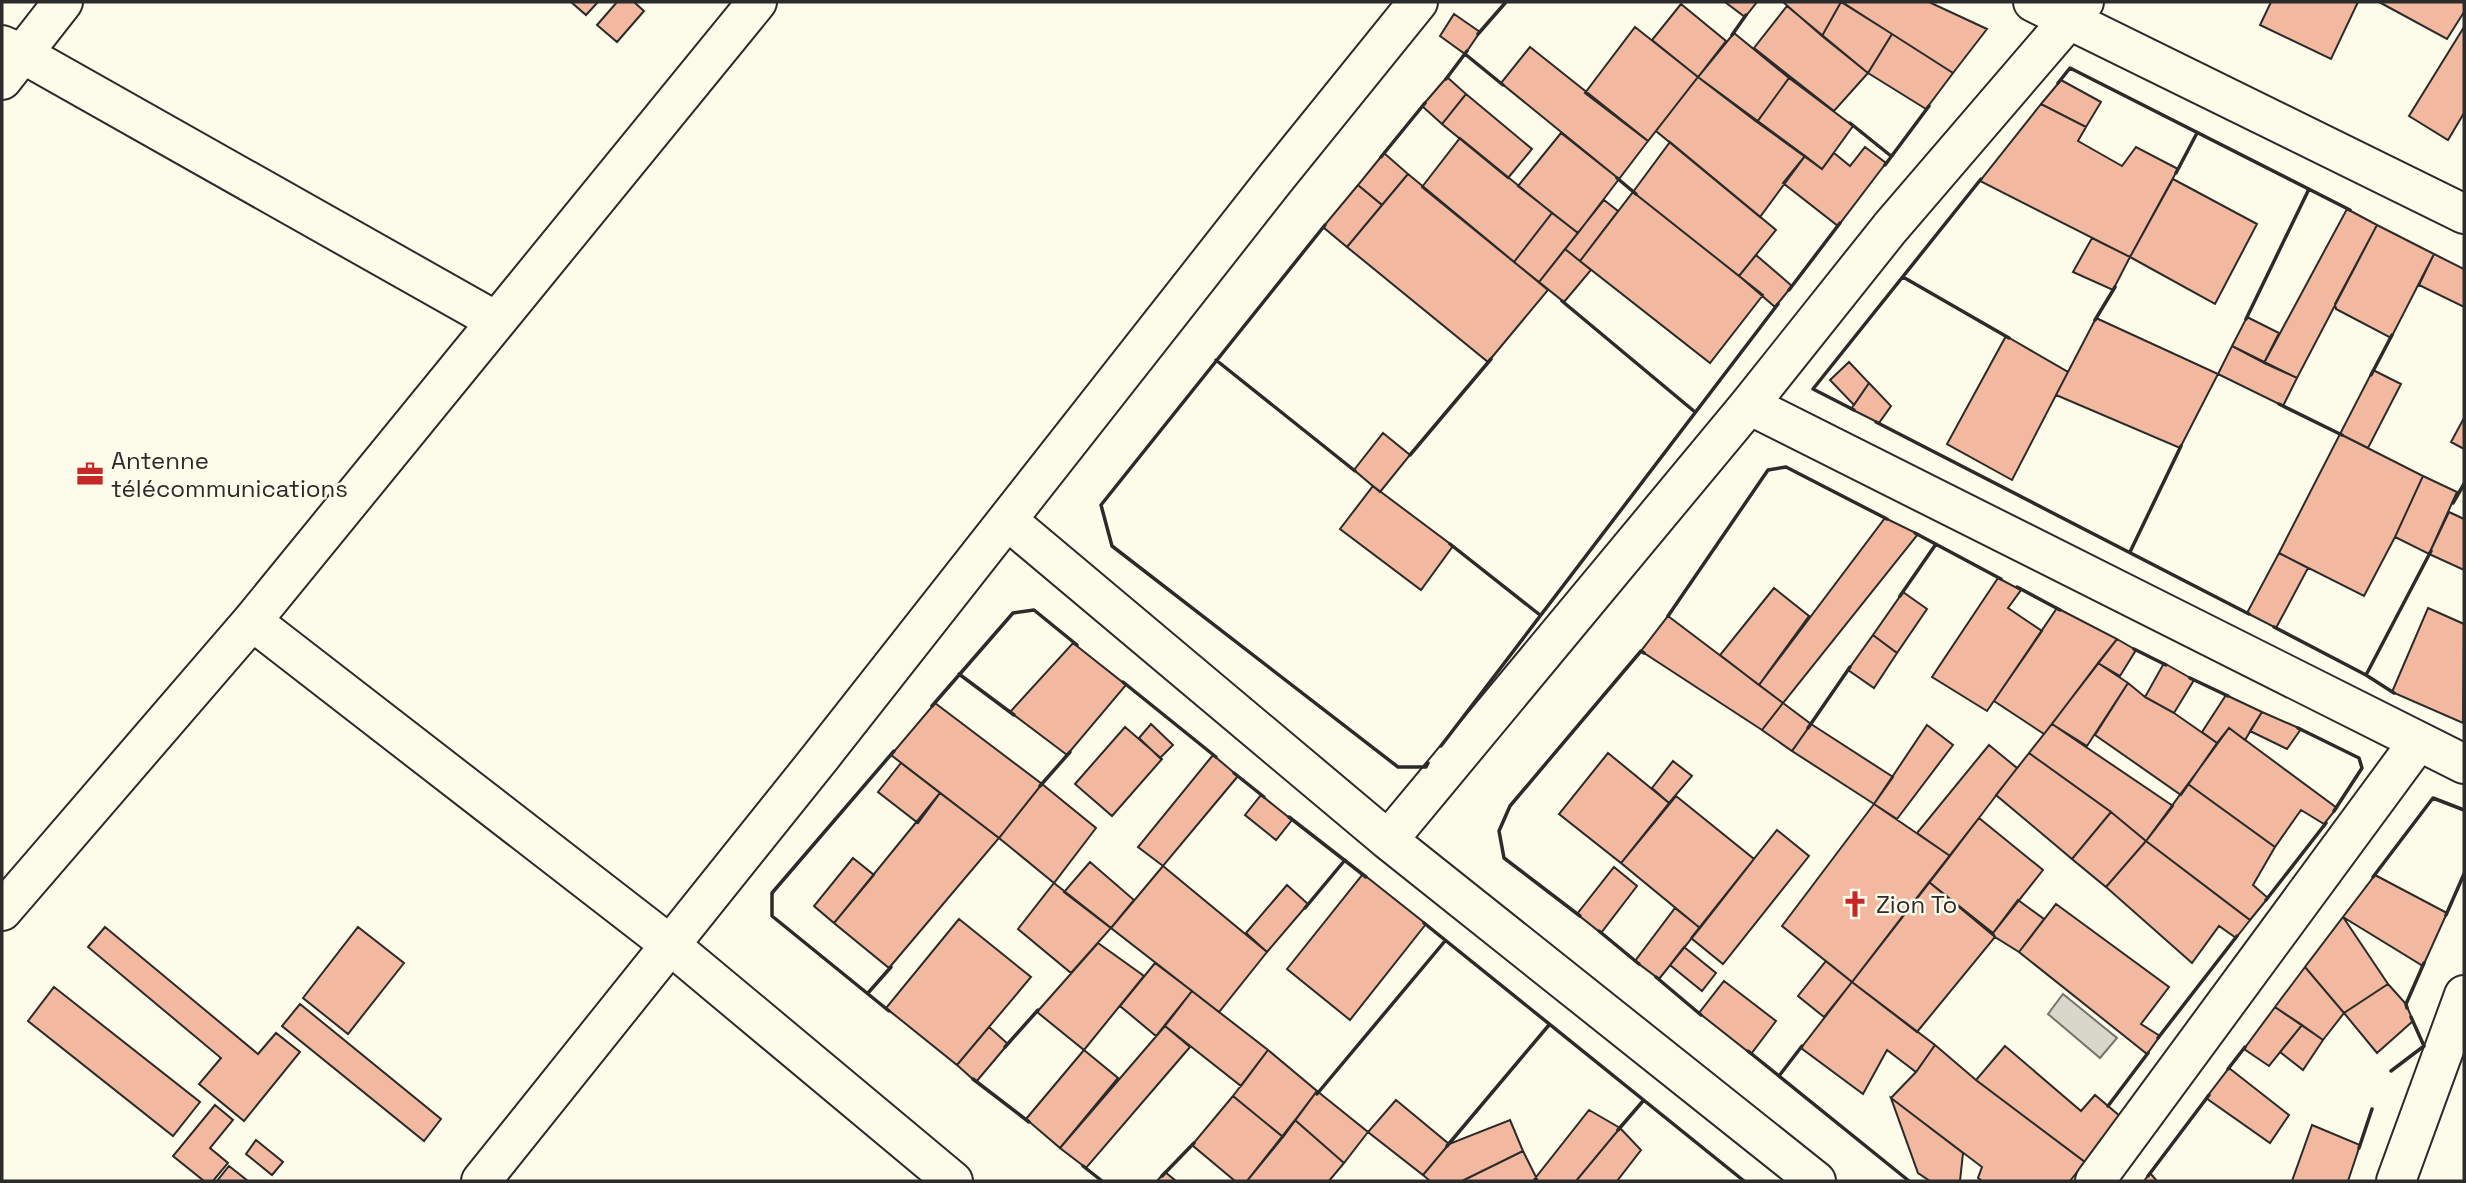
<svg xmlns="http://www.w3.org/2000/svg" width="2466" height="1183" font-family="'Space Grotesk',sans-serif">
  <rect width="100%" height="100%" fill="#fdfbea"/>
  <!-- water -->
  <path fill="#d8d7c9" stroke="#74746e" stroke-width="2" d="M 2063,994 L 2117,1038 L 2100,1058 L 2048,1014 Z"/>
  <!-- building -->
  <path fill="#f2b8a0" stroke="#2b2b2b" stroke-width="2" d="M 571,2 L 598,2 L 586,15 Z
    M 617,2 L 634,2 L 644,11 L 617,42 L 597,25 Z
    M 1725,2 L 1757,2 L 1745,17 Z
    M 1783,2 L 1841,2 L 1822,36 Z
    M 1841,2 L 1892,34 L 1868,73 L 1822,36 Z
    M 1842,2 L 1929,2 L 1987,29 L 1953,73 Z
    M 2271,2 L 2358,2 L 2331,59 L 2260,25 Z
    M 2379,2 L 2464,2 L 2464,12 L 2447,39 Z
    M 1681,4 L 1726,41 L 1698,77 L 1652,40 Z
    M 1787,6 L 1868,73 L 1834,111 L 1754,48 Z
    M 1454,14 L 1480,32 L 1465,54 L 1440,36 Z
    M 1635,27 L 1698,77 L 1648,141 L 1585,93 Z
    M 2464,27 L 2464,113 L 2448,140 L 2409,116 Z
    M 1734,33 L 1789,78 L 1757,122 L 1698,77 Z
    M 1892,34 L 1953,73 L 1926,109 L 1868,73 Z
    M 1530,47 L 1648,141 L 1619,179 L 1501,83 Z
    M 1447,77 L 1466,94 L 1442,124 L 1422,106 Z
    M 1698,77 L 1805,156 L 1760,217 L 1656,131 Z
    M 1789,78 L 1853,126 L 1822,169 L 1757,122 Z
    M 2061,80 L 2101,102 L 2086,127 L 2041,104 Z
    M 1466,94 L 1532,149 L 1508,178 L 1442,124 Z
    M 2041,104 L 2086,127 L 2078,141 L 2122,166 L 2136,147 L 2178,169 L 2130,257 L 1980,181 Z
    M 1561,133 L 1619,179 L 1578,233 L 1518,186 Z
    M 1460,138 L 1552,213 L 1514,262 L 1422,187 Z
    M 1670,142 L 1776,230 L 1739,276 L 1633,192 Z
    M 1865,147 L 1886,163 L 1838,226 L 1783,183 L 1805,156 L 1822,169 L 1834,153 L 1850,166 Z
    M 1384,153 L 1408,174 L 1382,205 L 1358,185 Z
    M 1408,174 L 1548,290 L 1488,362 L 1347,247 Z
    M 2173,179 L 2257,224 L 2215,304 L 2130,257 Z
    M 1358,185 L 1382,205 L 1347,247 L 1323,227 Z
    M 1633,192 L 1763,295 L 1710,363 L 1580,261 Z
    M 1604,200 L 1618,211 L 1580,261 L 1565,249 Z
    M 2347,209 L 2377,225 L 2297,378 L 2264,363 Z
    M 1552,213 L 1578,233 L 1539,282 L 1514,262 Z
    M 2377,225 L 2434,254 L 2391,338 L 2336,309 L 2335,304 Z
    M 2092,238 L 2130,257 L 2113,290 L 2073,272 Z
    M 1565,249 L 1591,270 L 1564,302 L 1539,282 Z
    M 2434,254 L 2464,269 L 2464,307 L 2419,285 Z
    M 1756,255 L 1792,286 L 1775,307 L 1739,276 Z
    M 2247,317 L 2279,333 L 2264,363 L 2232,346 Z
    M 2096,318 L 2218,374 L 2180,448 L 2056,395 Z
    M 2006,336 L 2068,372 L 2012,480 L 1947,444 Z
    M 2232,346 L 2297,378 L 2283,406 L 2218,374 Z
    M 1849,362 L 1869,383 L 1854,405 L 1830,380 Z
    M 2373,370 L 2401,384 L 2368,448 L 2340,434 Z
    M 1869,383 L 1891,406 L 1879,423 L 1851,409 Z
    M 2464,418 L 2464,449 L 2451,442 Z
    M 1383,433 L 1410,455 L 1380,492 L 1354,470 Z
    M 2340,434 L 2423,476 L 2395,537 L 2364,596 L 2279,553 Z
    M 2423,476 L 2457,492 L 2429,554 L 2395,537 Z
    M 1373,486 L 1453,546 L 1421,590 L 1340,529 Z
    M 2449,512 L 2464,519 L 2464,570 L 2429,554 Z
    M 1885,518 L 1918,534 L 1783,703 L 1759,685 Z
    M 2279,553 L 2308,568 L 2276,628 L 2247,613 Z
    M 1998,578 L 2021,590 L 2008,608 L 2042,631 L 1987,711 L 1932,677 Z
    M 1774,588 L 1809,616 L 1759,685 L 1720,655 Z
    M 1903,592 L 1927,609 L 1897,653 L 1873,635 Z
    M 2057,608 L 2117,639 L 2044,734 L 1994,701 Z
    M 2428,608 L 2464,624 L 2463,723 L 2392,692 Z
    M 1668,616 L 1783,703 L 1762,730 L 1641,651 Z
    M 1873,635 L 1897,653 L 1874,688 L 1848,670 Z
    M 2117,639 L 2136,650 L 2120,676 L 2098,663 Z
    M 1073,643 L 1126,685 L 1067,755 L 1010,712 Z
    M 2098,663 L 2128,683 L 2087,746 L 2052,724 Z
    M 2164,663 L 2194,680 L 2174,713 L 2145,697 Z
    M 2128,683 L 2145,697 L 2174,713 L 2217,743 L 2181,795 L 2095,735 Z
    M 2226,695 L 2262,712 L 2245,740 L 2229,728 L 2217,743 L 2202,732 Z
    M 935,703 L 1042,784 L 999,838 L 891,755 Z
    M 1783,703 L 1811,724 L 1792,751 L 1762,730 Z
    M 2262,712 L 2301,729 L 2287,749 L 2250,731 Z
    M 1151,724 L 1173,745 L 1160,758 L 1139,738 Z
    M 1811,724 L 1893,777 L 1874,804 L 1792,751 Z
    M 2052,724 L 2173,806 L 2146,841 L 2111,812 L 2029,753 Z
    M 1927,725 L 1953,745 L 1897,819 L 1874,804 Z
    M 1125,727 L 1162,759 L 1112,816 L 1075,784 Z
    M 2229,728 L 2337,808 L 2324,824 L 2301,810 L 2275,847 L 2188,784 Z
    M 1989,745 L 2017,768 L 1950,856 L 1917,833 Z
    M 1608,753 L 1669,803 L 1621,863 L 1559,814 Z
    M 2029,753 L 2111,812 L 2072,859 L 1996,795 Z
    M 1213,755 L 1238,776 L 1163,866 L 1138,847 Z
    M 1673,761 L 1692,776 L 1669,803 L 1652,788 Z
    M 901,763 L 940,793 L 918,823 L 878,792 Z
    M 1042,784 L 1096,828 L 1054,883 L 999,838 Z
    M 2188,784 L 2275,847 L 2253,885 L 2268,898 L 2250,920 L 2146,841 Z
    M 940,793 L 999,838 L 889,968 L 834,923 Z
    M 1261,795 L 1292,820 L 1276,840 L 1245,815 Z
    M 1676,796 L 1754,859 L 1700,928 L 1621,863 Z
    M 1874,804 L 1950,856 L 1852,982 L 1782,926 Z
    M 2111,812 L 2146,841 L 2106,887 L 2072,859 Z
    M 1979,818 L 2043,870 L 1993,933 L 1929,882 Z
    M 1777,830 L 1809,856 L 1723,964 L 1691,938 Z
    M 2146,841 L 2250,920 L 2236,938 L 2219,926 L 2192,963 L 2106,887 Z
    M 853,858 L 874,875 L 834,923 L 814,906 Z
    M 1090,862 L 1134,900 L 1111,928 L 1064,892 Z
    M 1163,866 L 1267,952 L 1219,1012 L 1111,928 Z
    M 1614,867 L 1637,886 L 1601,933 L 1577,914 Z
    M 1363,874 L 1426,924 L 1350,1020 L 1287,969 Z
    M 2375,875 L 2447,913 L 2423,966 L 2343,917 Z
    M 1929,882 L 1995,937 L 1917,1032 L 1852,982 Z
    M 1054,883 L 1111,928 L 1071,973 L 1018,929 Z
    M 1287,885 L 1308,904 L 1267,952 L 1246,933 Z
    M 2018,900 L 2044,919 L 2019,952 L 1995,937 L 1993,933 Z
    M 2056,904 L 2169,987 L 2141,1024 L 2160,1036 L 2147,1054 L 2019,952 Z
    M 1675,908 L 1700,928 L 1659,979 L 1635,961 Z
    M 2343,917 L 2388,984 L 2344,1013 L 2305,967 Z
    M 959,919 L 1031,977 L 957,1065 L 886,1008 Z
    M 105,927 L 258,1054 L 276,1033 L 300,1052 L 244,1121 L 199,1084 L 221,1058 L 88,947 Z
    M 358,927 L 404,963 L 348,1034 L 303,998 Z
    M 1098,943 L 1144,976 L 1084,1050 L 1037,1012 Z
    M 1684,947 L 1716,973 L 1702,991 L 1670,965 Z
    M 1826,961 L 1852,982 L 1824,1017 L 1798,996 Z
    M 1155,963 L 1192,991 L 1156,1036 L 1120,1006 Z
    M 2305,967 L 2344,1013 L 2323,1040 L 2275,1007 Z
    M 1724,981 L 1776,1021 L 1751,1054 L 1699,1013 Z
    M 1852,982 L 1935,1045 L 1916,1072 L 1887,1050 L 1863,1094 L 1801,1048 Z
    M 2388,984 L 2406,1004 L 2413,1021 L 2377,1053 L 2344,1013 Z
    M 54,987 L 200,1102 L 173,1136 L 28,1021 Z
    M 1192,991 L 1268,1050 L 1241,1086 L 1165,1026 Z
    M 300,1004 L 441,1119 L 424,1141 L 282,1026 Z
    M 2275,1007 L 2302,1025 L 2269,1066 L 2244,1049 Z
    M 2302,1025 L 2323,1040 L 2303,1070 L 2280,1052 Z
    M 1165,1026 L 1190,1047 L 1086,1168 L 1060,1148 Z
    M 989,1027 L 1008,1044 L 976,1082 L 957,1065 Z
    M 1935,1045 L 1976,1080 L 2085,1162 L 2070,1181 L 1982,1181 L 1978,1178 L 1982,1167 L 1891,1098 L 1916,1072 Z
    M 2005,1046 L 2081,1111 L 2095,1095 L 2121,1117 L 2085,1162 L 1976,1080 Z
    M 1084,1050 L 1118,1078 L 1060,1148 L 1026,1119 Z
    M 1268,1050 L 1317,1091 L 1283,1137 L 1233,1096 Z
    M 2229,1068 L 2289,1115 L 2270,1143 L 2206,1098 Z
    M 1317,1091 L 1368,1132 L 1344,1163 L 1295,1120 Z
    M 1233,1096 L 1283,1137 L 1247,1181 L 1235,1181 L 1192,1145 Z
    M 1891,1098 L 1963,1153 L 1960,1181 L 1930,1181 L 1918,1173 Z
    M 1396,1100 L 1449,1144 L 1423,1175 L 1368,1132 Z
    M 215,1105 L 233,1120 L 210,1148 L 228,1163 L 213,1181 L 204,1181 L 173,1156 Z
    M 1589,1110 L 1620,1128 L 1576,1181 L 1533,1181 Z
    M 1295,1120 L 1344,1163 L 1329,1181 L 1247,1181 Z
    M 1510,1120 L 1523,1151 L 1462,1181 L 1430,1181 L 1423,1175 L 1449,1144 Z
    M 2312,1125 L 2360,1145 L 2348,1181 L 2292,1181 Z
    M 1620,1128 L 1641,1150 L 1617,1181 L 1576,1181 Z
    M 256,1140 L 283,1162 L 272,1175 L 246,1154 Z
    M 1523,1151 L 1537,1179 L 1533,1181 L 1462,1181 Z
    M 229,1166 L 248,1181 L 217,1181 Z
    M 1165,1172 L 1176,1181 L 1157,1181 Z
    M 2150,1173 L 2157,1181 L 2144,1181 Z"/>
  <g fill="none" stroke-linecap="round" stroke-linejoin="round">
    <defs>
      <path id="street" d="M 2033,2 L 2464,214
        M 2,45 L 23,54 L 496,321
        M 2,80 L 63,2
        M 1749,405 L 2464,764
        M 1007,520 L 1388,840 L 1816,1181
        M 252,621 L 669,944 L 953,1181
        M 1388,840 L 1749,405 L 1890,228 L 2084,2
        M 2,911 L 252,621 L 757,2
        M 481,1181 L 823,754 L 1275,179 L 1418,2
        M 2095,1181 L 2418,742
        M 2396,1181 L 2464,995"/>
    </defs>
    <!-- street casing -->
    <use href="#street" stroke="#2b2b2b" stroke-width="42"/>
    <!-- street -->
    <use href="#street" stroke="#fdfbea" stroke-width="38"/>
    <!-- wall -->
    <path stroke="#2b2b2b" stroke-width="3.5" d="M 1478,34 L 1506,2
      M 1732,35 L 1746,15
      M 1465,54 L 1503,85
      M 1446,79 L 1467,51
      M 2058,83 L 2070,68 L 2350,210
      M 1850,123 L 1891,156
      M 1381,157 L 1425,103
      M 1885,165 L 1929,106
      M 2176,173 L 2197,133
      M 1617,178 L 1636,194
      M 1325,225 L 1101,505 L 1112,546 L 1398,767 L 1426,767 L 1428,763
      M 1903,277 L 2009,338
      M 1789,290 L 1840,223
      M 1562,301 L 1695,412
      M 2246,319 L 2309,189
      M 2095,320 L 2115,287
      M 1216,360 L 1355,471
      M 2371,375 L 2392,335
      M 2279,404 L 2342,435
      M 1854,410 L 1813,389 L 1981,179
      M 1876,422 L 2249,614
      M 1410,455 L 1491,359
      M 2453,503 L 2464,484
      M 1915,533 L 2001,579
      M 1450,544 L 1540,615
      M 2130,552 L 2181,446
      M 2017,587 L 2060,610
      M 1900,596 L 1936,544
      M 1668,616 L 1768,470 L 1786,467 L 1887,519
      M 2274,627 L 2366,675 L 2394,693
      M 2134,649 L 2166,665
      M 959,674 L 1014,715
      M 2366,675 L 2431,551
      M 2190,678 L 2228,696
      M 1123,682 L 1216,757
      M 932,706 L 1013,613 L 1034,610 L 1077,645
      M 1808,728 L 1850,667
      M 2298,728 L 2359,758 L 2362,768 L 2334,811
      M 1441,746 L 1778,304
      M 1234,773 L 1264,797
      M 1040,786 L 1070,752
      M 1289,817 L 1366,877
      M 2373,877 L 2433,798 L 2464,810
      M 2266,900 L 2326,823
      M 1305,908 L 1345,860
      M 2446,915 L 2464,874
      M 1580,916 L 1504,858 L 1499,831 L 1510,806 L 1641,651 L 1644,653
      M 1424,923 L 1744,1181
      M 1599,931 L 1639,964
      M 1656,977 L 1701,1015
      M 868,993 L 891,967
      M 2407,1008 L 2406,1004 L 2424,963
      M 889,1011 L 772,916 L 772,893 L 894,751
      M 2158,1038 L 2237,936
      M 1005,1047 L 1038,1010
      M 1748,1051 L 1909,1181
      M 2228,1069 L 2245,1047
      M 2391,1071 L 2424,1046 L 2411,1017
      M 1779,1076 L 1802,1046
      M 973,1079 L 1029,1122
      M 1317,1094 L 1445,941
      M 2108,1106 L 2148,1053
      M 1618,1130 L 1643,1101
      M 1447,1146 L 1549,1025
      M 2359,1148 L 2372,1109
      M 1083,1166 L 1102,1181
      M 1162,1176 L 1194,1143
      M 2148,1176 L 2209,1095"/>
  </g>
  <!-- icons -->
  <defs>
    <symbol id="office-bare" viewBox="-9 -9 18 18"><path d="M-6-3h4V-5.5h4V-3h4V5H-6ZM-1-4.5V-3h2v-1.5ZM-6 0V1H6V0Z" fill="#c62828" stroke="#fdfbea" stroke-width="2.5" paint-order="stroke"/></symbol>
    <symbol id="church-bare" viewBox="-9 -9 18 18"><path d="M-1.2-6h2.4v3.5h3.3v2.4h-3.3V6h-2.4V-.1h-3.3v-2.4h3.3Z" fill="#c62828" stroke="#fdfbea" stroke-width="2.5" paint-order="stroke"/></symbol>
  </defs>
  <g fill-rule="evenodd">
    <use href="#office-bare" x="71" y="455" width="38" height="38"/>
    <use href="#church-bare" x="1836" y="885" width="38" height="38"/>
  </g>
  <g text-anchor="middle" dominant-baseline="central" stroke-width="5" stroke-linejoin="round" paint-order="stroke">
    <!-- poi labels -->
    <g font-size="24" fill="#2b2b2b" stroke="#fdfbea" text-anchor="start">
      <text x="111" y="460">Antenne<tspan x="111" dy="28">télécommunications</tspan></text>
      <text x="1876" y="904">Zion To</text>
    </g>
  </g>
  <!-- border -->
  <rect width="2466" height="1183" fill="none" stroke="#2b2b2b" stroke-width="7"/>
</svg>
